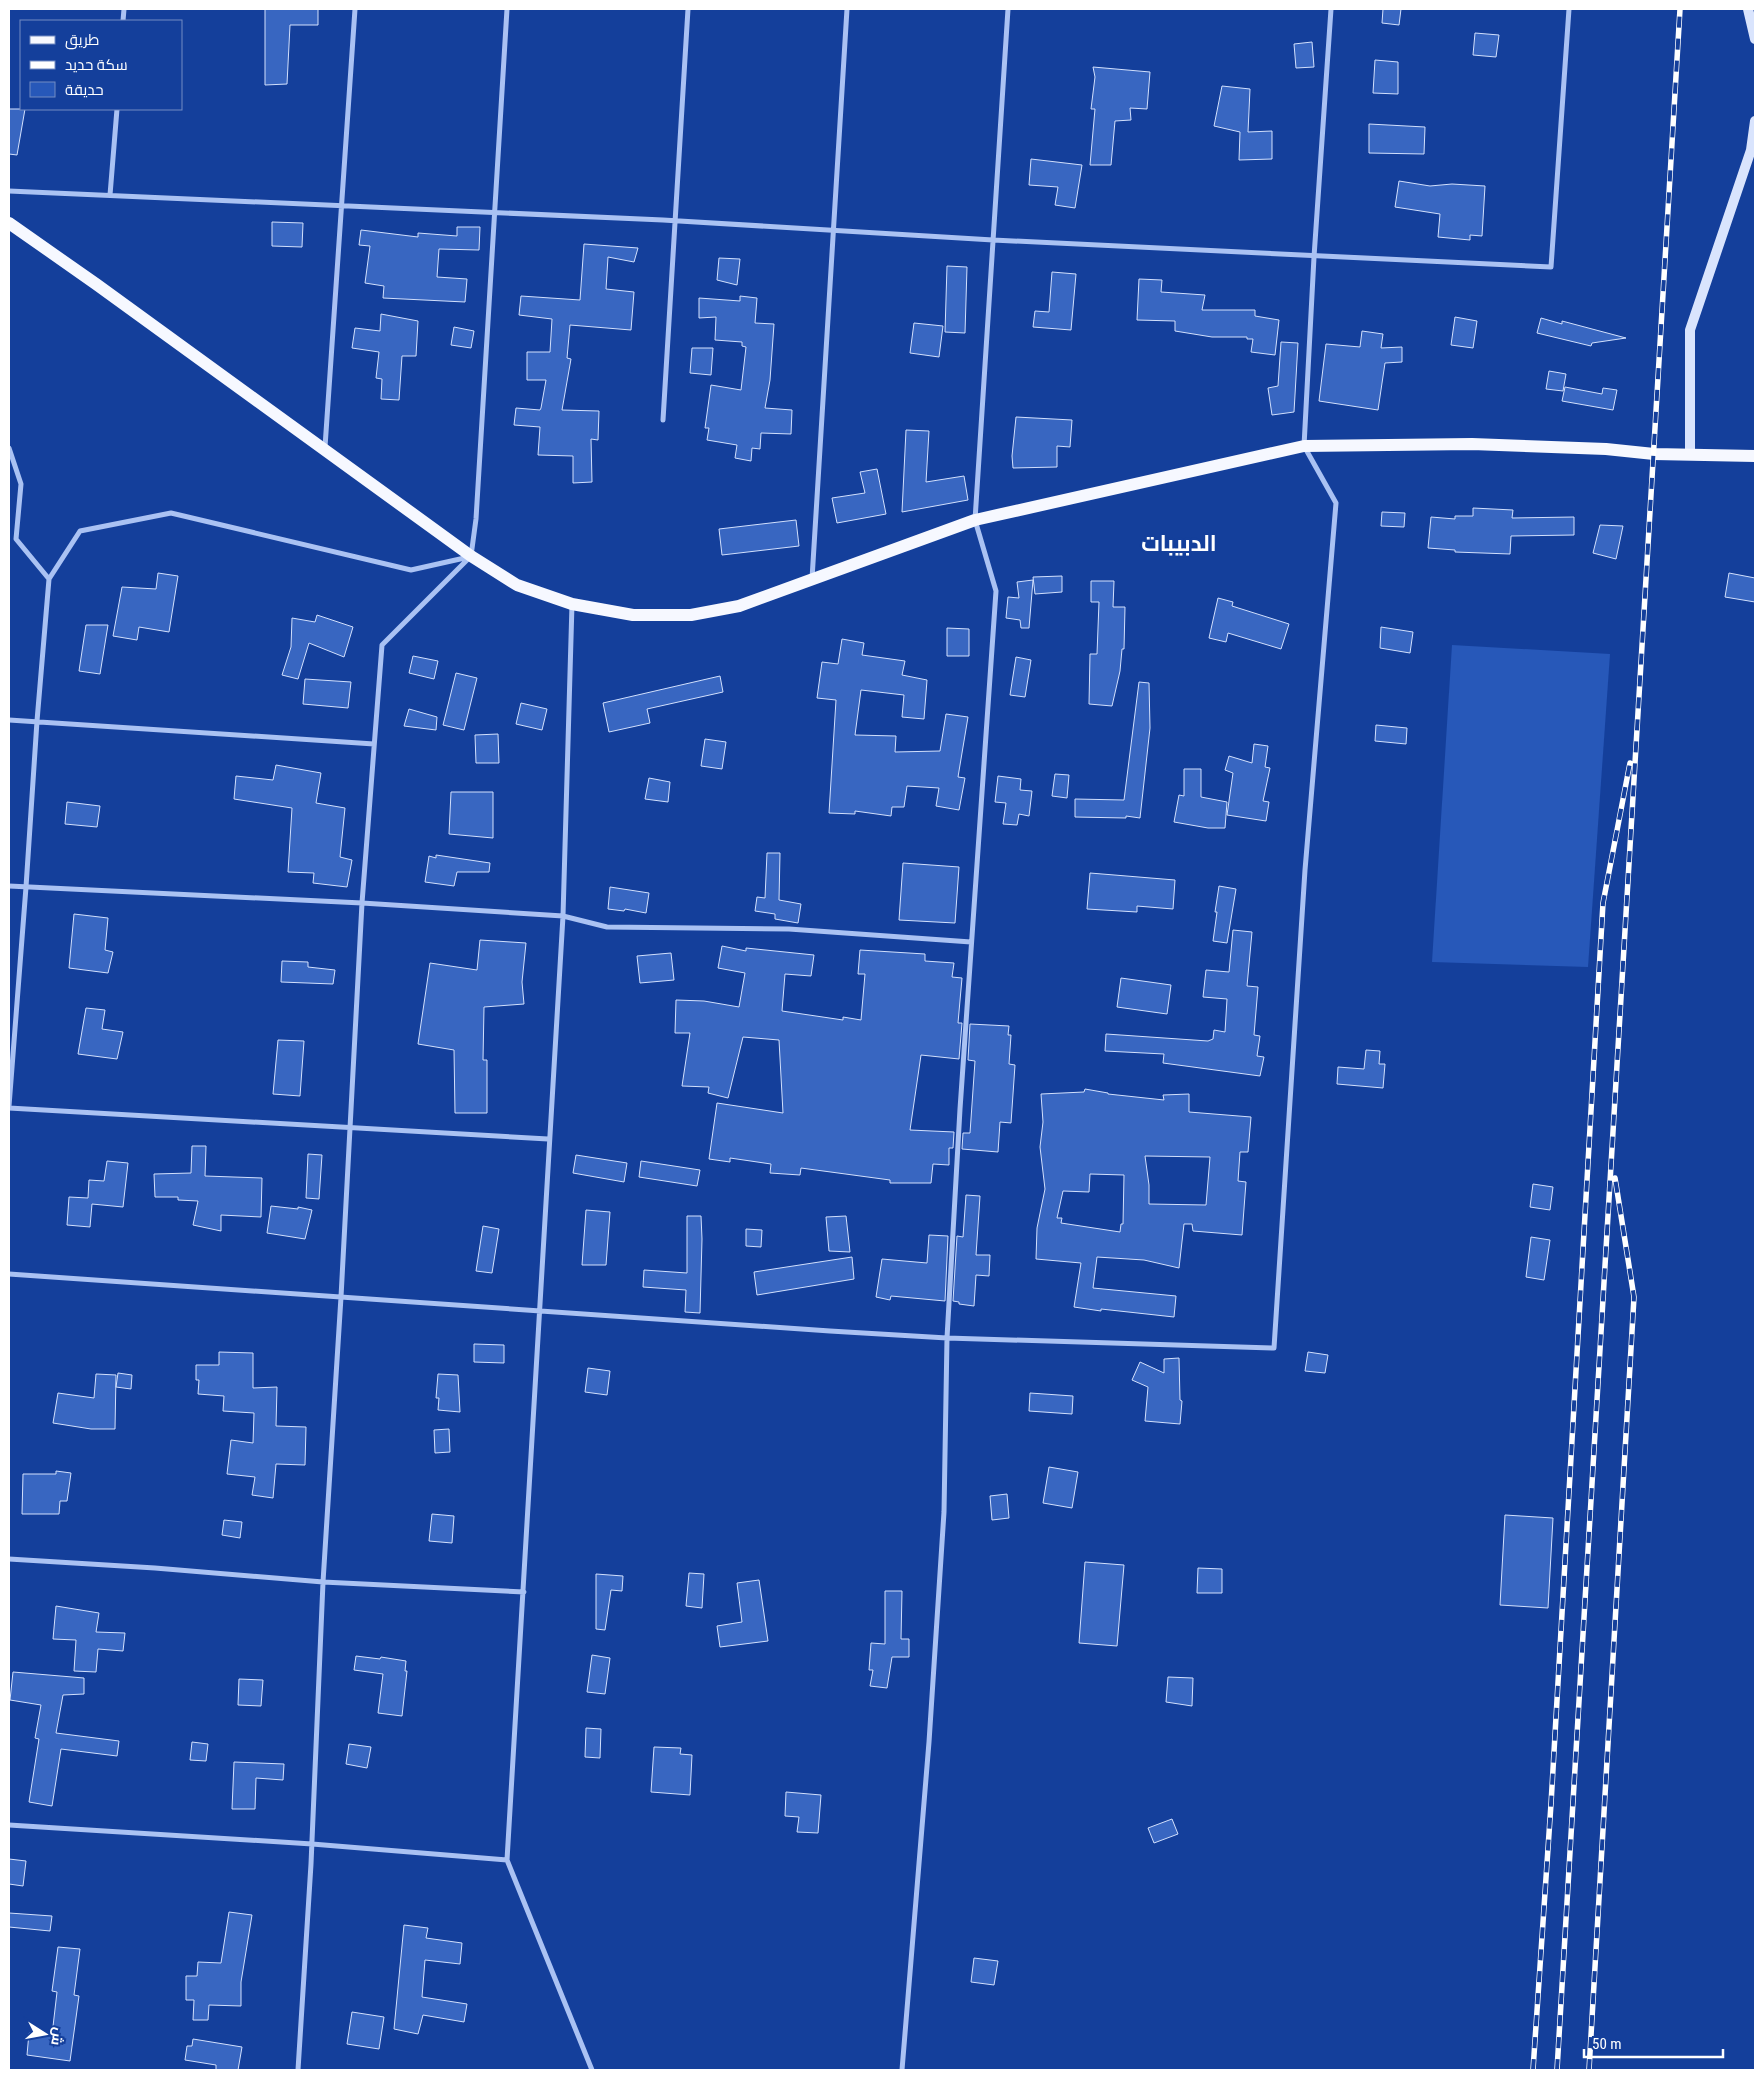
<svg xmlns="http://www.w3.org/2000/svg" width="1764" height="2079" font-family="'Roboto Condensed',Cairo,sans-serif">
  <rect width="100%" height="100%" fill="#143f9b"/>
  <!-- park -->
  <path fill="#2758b9" d="M 1452,645 L 1610,654 L 1588,967 L 1432,962 Z"/>
  <!-- building -->
  <path fill="#3866c1" stroke="#d2e0fd" fill-rule="evenodd" d="M 265,9 L 318,9 L 318,25 L 290,25 L 287,84 L 265,85 Z
    M 1383,9 L 1401,9 L 1399,25 L 1382,23 Z
    M 1475,33 L 1499,35 L 1496,57 L 1473,55 Z
    M 1312,42 L 1314,67 L 1296,68 L 1294,44 Z
    M 1375,60 L 1398,62 L 1398,94 L 1373,93 Z
    M 1093,67 L 1150,72 L 1147,109 L 1130,108 L 1131,120 L 1115,121 L 1111,165 L 1090,165 L 1095,109 L 1091,109 L 1095,77 Z
    M 1222,86 L 1250,89 L 1248,132 L 1272,131 L 1272,159 L 1239,160 L 1240,132 L 1214,126 Z
    M 9,109 L 25,109 L 17,155 L 9,154 Z
    M 1369,124 L 1425,127 L 1424,154 L 1369,153 Z
    M 1031,159 L 1082,165 L 1075,208 L 1055,205 L 1058,187 L 1029,185 Z
    M 1399,181 L 1430,186 L 1452,184 L 1485,186 L 1482,236 L 1470,235 L 1470,240 L 1438,237 L 1440,214 L 1395,207 Z
    M 272,222 L 303,223 L 302,247 L 272,246 Z
    M 457,227 L 480,227 L 479,250 L 439,249 L 437,277 L 467,279 L 465,302 L 383,298 L 384,286 L 365,283 L 370,246 L 359,245 L 361,230 L 418,237 L 418,233 L 457,236 Z
    M 584,244 L 638,248 L 634,262 L 608,257 L 606,289 L 634,292 L 631,330 L 570,325 L 567,358 L 571,359 L 562,410 L 599,411 L 598,440 L 591,439 L 592,482 L 573,483 L 573,456 L 538,455 L 540,427 L 514,425 L 516,408 L 540,410 L 541,408 L 546,380 L 527,380 L 527,352 L 550,352 L 552,319 L 519,315 L 521,296 L 580,300 Z
    M 719,258 L 740,259 L 737,285 L 717,280 Z
    M 947,266 L 967,267 L 965,333 L 945,332 Z
    M 1052,272 L 1076,274 L 1071,330 L 1033,327 L 1035,311 L 1049,312 Z
    M 1139,279 L 1162,280 L 1161,292 L 1205,295 L 1202,310 L 1255,310 L 1255,316 L 1279,320 L 1275,355 L 1251,352 L 1253,339 L 1247,339 L 1247,337 L 1212,337 L 1175,331 L 1175,321 L 1137,320 Z
    M 740,296 L 757,298 L 755,323 L 774,324 L 770,380 L 765,408 L 792,410 L 791,434 L 761,433 L 760,449 L 752,448 L 751,461 L 735,458 L 737,445 L 707,440 L 709,428 L 705,428 L 711,385 L 741,390 L 746,347 L 742,346 L 742,342 L 715,340 L 716,317 L 699,318 L 699,298 L 740,301 Z
    M 381,314 L 418,321 L 416,356 L 402,356 L 399,400 L 381,399 L 382,379 L 376,378 L 379,352 L 352,348 L 355,328 L 380,331 Z
    M 1455,317 L 1477,321 L 1473,348 L 1451,345 Z
    M 1541,318 L 1562,324 L 1562,321 L 1626,338 L 1592,343 L 1591,346 L 1537,333 Z
    M 914,323 L 943,326 L 939,357 L 910,353 Z
    M 454,327 L 474,331 L 471,348 L 451,345 Z
    M 1362,331 L 1383,334 L 1381,348 L 1402,347 L 1402,362 L 1385,363 L 1378,410 L 1319,401 L 1326,344 L 1360,347 Z
    M 1281,342 L 1298,343 L 1294,412 L 1272,415 L 1268,388 L 1278,386 Z
    M 692,348 L 713,348 L 711,375 L 690,373 Z
    M 1549,371 L 1566,374 L 1563,391 L 1546,389 Z
    M 1565,387 L 1602,394 L 1603,388 L 1617,390 L 1613,410 L 1562,401 Z
    M 1016,417 L 1072,420 L 1070,447 L 1057,446 L 1057,467 L 1013,468 L 1012,456 Z
    M 906,430 L 929,431 L 926,482 L 964,476 L 968,500 L 902,512 Z
    M 877,469 L 886,514 L 837,523 L 832,498 L 865,493 L 860,472 Z
    M 1473,508 L 1513,510 L 1512,518 L 1574,517 L 1574,535 L 1511,536 L 1510,554 L 1455,552 L 1455,550 L 1428,548 L 1431,517 L 1455,519 L 1455,516 L 1473,516 Z
    M 1382,512 L 1405,513 L 1404,527 L 1381,526 Z
    M 796,520 L 799,546 L 722,555 L 719,529 Z
    M 1600,525 L 1623,526 L 1616,559 L 1593,553 Z
    M 158,573 L 178,576 L 169,632 L 139,627 L 137,640 L 113,636 L 122,587 L 156,589 Z
    M 1729,573 L 1755,578 L 1755,602 L 1725,597 Z
    M 1062,576 L 1062,592 L 1035,594 L 1033,577 Z
    M 1033,580 L 1029,628 L 1021,628 L 1020,620 L 1006,618 L 1008,597 L 1019,598 L 1017,582 Z
    M 1091,581 L 1114,581 L 1113,607 L 1125,607 L 1124,649 L 1122,649 L 1120,671 L 1112,706 L 1089,704 L 1090,654 L 1097,654 L 1099,602 L 1091,602 Z
    M 1218,598 L 1233,602 L 1232,606 L 1289,624 L 1281,649 L 1228,633 L 1226,642 L 1209,638 Z
    M 317,615 L 353,627 L 344,657 L 309,643 L 298,679 L 282,675 L 291,647 L 292,618 L 315,622 Z
    M 86,625 L 108,625 L 100,674 L 79,671 Z
    M 1381,627 L 1413,632 L 1410,653 L 1380,648 Z
    M 947,628 L 969,629 L 969,656 L 947,656 Z
    M 842,639 L 864,643 L 862,655 L 905,661 L 902,675 L 927,680 L 924,719 L 902,717 L 904,695 L 861,690 L 855,735 L 896,736 L 895,752 L 940,751 L 946,714 L 968,717 L 958,777 L 965,778 L 959,810 L 936,806 L 939,788 L 907,786 L 904,807 L 892,807 L 891,816 L 855,811 L 855,814 L 829,813 L 836,700 L 817,698 L 822,662 L 838,664 Z
    M 413,656 L 438,661 L 434,679 L 409,673 Z
    M 1016,657 L 1031,660 L 1025,697 L 1010,695 Z
    M 456,673 L 477,678 L 464,730 L 443,725 Z
    M 720,676 L 723,692 L 647,709 L 650,723 L 609,732 L 603,703 Z
    M 305,679 L 351,682 L 348,708 L 303,704 Z
    M 1139,682 L 1149,683 L 1150,728 L 1140,818 L 1126,816 L 1126,818 L 1075,817 L 1075,799 L 1124,800 Z
    M 521,703 L 547,709 L 542,730 L 516,724 Z
    M 409,709 L 437,717 L 436,730 L 404,726 Z
    M 1376,725 L 1407,728 L 1406,744 L 1375,741 Z
    M 498,734 L 499,763 L 476,763 L 475,735 Z
    M 705,739 L 726,742 L 722,769 L 701,766 Z
    M 1254,744 L 1268,746 L 1265,767 L 1270,768 L 1263,801 L 1269,802 L 1266,821 L 1227,815 L 1233,773 L 1225,770 L 1229,756 L 1252,763 Z
    M 276,765 L 321,773 L 316,803 L 345,808 L 340,857 L 352,860 L 347,887 L 313,883 L 314,873 L 288,872 L 292,808 L 234,799 L 236,776 L 273,780 Z
    M 1184,769 L 1201,769 L 1201,797 L 1227,802 L 1225,828 L 1208,828 L 1174,822 L 1179,795 L 1184,796 Z
    M 1055,774 L 1069,775 L 1067,798 L 1052,796 Z
    M 998,776 L 1021,779 L 1020,790 L 1032,791 L 1029,816 L 1019,814 L 1017,825 L 1003,824 L 1006,803 L 995,802 Z
    M 649,778 L 670,782 L 668,802 L 645,799 Z
    M 451,792 L 493,792 L 493,838 L 449,834 Z
    M 67,802 L 100,806 L 97,827 L 65,824 Z
    M 767,853 L 780,853 L 779,900 L 801,904 L 798,923 L 775,919 L 775,914 L 755,911 L 757,897 L 765,898 Z
    M 436,855 L 490,863 L 489,872 L 457,872 L 454,886 L 425,882 L 429,856 L 436,858 Z
    M 903,863 L 959,867 L 955,923 L 899,920 Z
    M 1090,873 L 1175,880 L 1173,909 L 1137,906 L 1137,912 L 1087,909 Z
    M 1219,886 L 1236,889 L 1227,943 L 1213,941 L 1217,912 L 1215,912 Z
    M 610,887 L 649,893 L 646,913 L 625,909 L 624,911 L 608,909 Z
    M 74,914 L 108,918 L 105,950 L 113,952 L 108,973 L 69,968 Z
    M 1233,930 L 1252,932 L 1247,986 L 1258,987 L 1254,1035 L 1260,1036 L 1257,1056 L 1264,1057 L 1260,1076 L 1163,1063 L 1164,1054 L 1105,1051 L 1106,1034 L 1208,1041 L 1213,1039 L 1214,1030 L 1225,1032 L 1227,999 L 1203,997 L 1206,970 L 1229,972 Z
    M 480,940 L 526,943 L 522,982 L 524,1004 L 484,1007 L 483,1060 L 487,1060 L 487,1113 L 455,1113 L 454,1050 L 418,1044 L 430,963 L 477,970 Z
    M 722,946 L 746,951 L 746,948 L 814,955 L 811,976 L 785,974 L 782,1011 L 843,1020 L 843,1017 L 861,1020 L 865,974 L 858,974 L 860,950 L 925,954 L 925,961 L 954,963 L 952,977 L 962,978 L 958,1023 L 962,1023 L 959,1059 L 921,1055 L 910,1130 L 954,1132 L 953,1148 L 949,1148 L 949,1165 L 933,1164 L 931,1183 L 890,1183 L 890,1180 L 801,1168 L 800,1175 L 770,1173 L 771,1164 L 730,1158 L 730,1162 L 709,1159 L 717,1103 L 783,1113 L 779,1040 L 743,1037 L 728,1098 L 708,1093 L 709,1087 L 682,1086 L 690,1033 L 675,1033 L 676,1000 L 704,1001 L 739,1007 L 745,973 L 718,968 Z
    M 671,953 L 674,980 L 640,983 L 637,956 Z
    M 282,961 L 308,962 L 308,967 L 335,970 L 333,984 L 281,982 Z
    M 1121,978 L 1171,985 L 1167,1014 L 1117,1007 Z
    M 86,1008 L 105,1010 L 102,1029 L 123,1032 L 117,1059 L 78,1054 Z
    M 970,1024 L 1009,1026 L 1008,1035 L 1011,1035 L 1009,1064 L 1015,1065 L 1011,1123 L 1000,1122 L 998,1152 L 962,1149 L 963,1133 L 970,1133 L 975,1061 L 968,1060 Z
    M 278,1040 L 304,1041 L 300,1096 L 273,1094 Z
    M 1366,1050 L 1380,1051 L 1379,1064 L 1385,1064 L 1383,1088 L 1337,1084 L 1338,1067 L 1364,1069 Z
    M 1085,1089 L 1108,1093 L 1108,1094 L 1164,1100 L 1163,1095 L 1189,1094 L 1189,1112 L 1251,1117 L 1248,1152 L 1240,1152 L 1238,1181 L 1246,1182 L 1242,1235 L 1193,1231 L 1192,1224 L 1184,1224 L 1179,1268 L 1144,1260 L 1097,1257 L 1093,1288 L 1176,1296 L 1174,1317 L 1101,1309 L 1101,1311 L 1074,1307 L 1081,1263 L 1036,1259 L 1037,1228 L 1045,1189 L 1040,1147 L 1043,1122 L 1041,1094 L 1084,1092 ZM 1145,1156 L 1210,1157 L 1206,1205 L 1149,1204 L 1149,1185 ZM 1090,1174 L 1124,1175 L 1123,1224 L 1121,1224 L 1120,1232 L 1061,1223 L 1062,1218 L 1057,1218 L 1063,1191 L 1089,1192 Z
    M 192,1146 L 206,1146 L 205,1176 L 262,1178 L 261,1217 L 221,1215 L 221,1231 L 193,1225 L 198,1201 L 178,1200 L 178,1197 L 155,1197 L 154,1174 L 191,1173 Z
    M 308,1154 L 322,1155 L 319,1199 L 306,1198 Z
    M 576,1155 L 627,1163 L 624,1182 L 573,1173 Z
    M 107,1161 L 128,1163 L 123,1207 L 92,1204 L 90,1227 L 67,1225 L 69,1197 L 88,1198 L 89,1180 L 104,1181 Z
    M 641,1161 L 700,1170 L 697,1186 L 639,1177 Z
    M 1533,1184 L 1553,1187 L 1550,1210 L 1530,1207 Z
    M 966,1195 L 980,1196 L 976,1255 L 990,1255 L 989,1276 L 976,1275 L 974,1306 L 959,1304 L 959,1302 L 953,1301 L 957,1236 L 963,1237 Z
    M 271,1206 L 298,1209 L 298,1207 L 312,1210 L 305,1239 L 267,1233 Z
    M 586,1210 L 610,1212 L 606,1265 L 582,1265 Z
    M 687,1216 L 701,1216 L 702,1239 L 700,1313 L 685,1312 L 686,1290 L 643,1287 L 644,1270 L 687,1273 Z
    M 846,1216 L 850,1252 L 829,1251 L 826,1217 Z
    M 483,1226 L 499,1229 L 492,1273 L 476,1271 Z
    M 746,1229 L 762,1230 L 761,1247 L 746,1246 Z
    M 929,1235 L 948,1236 L 945,1301 L 891,1296 L 890,1300 L 876,1297 L 882,1259 L 927,1263 Z
    M 1531,1237 L 1550,1240 L 1544,1280 L 1526,1277 Z
    M 852,1257 L 854,1279 L 757,1295 L 754,1272 Z
    M 474,1344 L 504,1345 L 504,1363 L 474,1362 Z
    M 219,1352 L 253,1353 L 253,1388 L 277,1387 L 276,1426 L 306,1427 L 305,1465 L 276,1464 L 273,1498 L 252,1495 L 255,1477 L 227,1474 L 231,1440 L 253,1443 L 254,1413 L 223,1411 L 224,1396 L 198,1394 L 199,1380 L 196,1380 L 196,1365 L 219,1365 Z
    M 1308,1352 L 1328,1355 L 1325,1373 L 1305,1371 Z
    M 1179,1358 L 1180,1400 L 1182,1401 L 1180,1424 L 1145,1421 L 1148,1387 L 1132,1380 L 1140,1362 L 1164,1373 L 1164,1359 Z
    M 588,1368 L 610,1371 L 607,1395 L 585,1392 Z
    M 118,1373 L 132,1375 L 131,1389 L 116,1387 Z
    M 96,1374 L 116,1375 L 115,1429 L 91,1429 L 53,1423 L 58,1393 L 94,1398 Z
    M 438,1374 L 458,1375 L 460,1412 L 438,1410 L 439,1398 L 436,1398 Z
    M 1030,1393 L 1073,1396 L 1072,1414 L 1029,1411 Z
    M 449,1429 L 450,1452 L 435,1453 L 434,1430 Z
    M 1049,1467 L 1078,1472 L 1072,1508 L 1043,1503 Z
    M 56,1471 L 71,1473 L 67,1501 L 60,1501 L 59,1514 L 22,1514 L 23,1474 L 56,1474 Z
    M 1007,1494 L 1009,1518 L 992,1520 L 990,1496 Z
    M 432,1514 L 454,1516 L 452,1543 L 429,1541 Z
    M 1505,1515 L 1553,1518 L 1548,1608 L 1500,1605 Z
    M 224,1520 L 242,1522 L 240,1538 L 222,1535 Z
    M 1085,1562 L 1124,1565 L 1117,1646 L 1079,1643 Z
    M 1198,1568 L 1222,1569 L 1222,1593 L 1197,1593 Z
    M 689,1573 L 704,1574 L 702,1608 L 686,1606 Z
    M 596,1574 L 623,1576 L 622,1591 L 611,1590 L 605,1630 L 596,1629 Z
    M 759,1580 L 768,1641 L 720,1647 L 717,1626 L 742,1622 L 737,1583 Z
    M 885,1591 L 902,1591 L 901,1639 L 909,1639 L 909,1657 L 892,1657 L 887,1688 L 870,1686 L 873,1670 L 869,1670 L 871,1643 L 885,1644 Z
    M 56,1606 L 99,1613 L 96,1632 L 125,1633 L 123,1651 L 98,1649 L 96,1672 L 74,1671 L 76,1640 L 53,1639 Z
    M 592,1655 L 610,1658 L 605,1694 L 587,1692 Z
    M 356,1656 L 380,1659 L 381,1657 L 406,1661 L 405,1671 L 407,1671 L 402,1716 L 378,1713 L 383,1674 L 354,1670 Z
    M 13,1672 L 84,1678 L 84,1694 L 63,1695 L 56,1733 L 119,1741 L 117,1756 L 61,1749 L 52,1806 L 29,1802 L 39,1739 L 35,1738 L 41,1705 L 10,1700 Z
    M 1168,1677 L 1193,1678 L 1192,1706 L 1166,1702 Z
    M 239,1679 L 263,1680 L 261,1706 L 238,1705 Z
    M 586,1728 L 601,1729 L 600,1758 L 585,1757 Z
    M 192,1742 L 208,1744 L 206,1761 L 190,1760 Z
    M 349,1744 L 371,1747 L 367,1768 L 346,1764 Z
    M 654,1747 L 681,1748 L 680,1754 L 692,1755 L 690,1795 L 651,1792 Z
    M 234,1762 L 284,1764 L 283,1780 L 256,1778 L 255,1809 L 232,1809 Z
    M 786,1792 L 821,1795 L 818,1833 L 797,1832 L 799,1817 L 785,1816 Z
    M 1172,1819 L 1178,1834 L 1154,1843 L 1148,1828 Z
    M 9,1859 L 26,1861 L 23,1886 L 9,1884 Z
    M 229,1912 L 252,1915 L 241,1982 L 241,2006 L 209,2005 L 208,2020 L 193,2020 L 194,2000 L 186,2000 L 186,1976 L 197,1976 L 198,1962 L 221,1963 Z
    M 9,1913 L 52,1916 L 50,1931 L 9,1927 Z
    M 404,1925 L 428,1928 L 426,1938 L 462,1943 L 460,1964 L 425,1960 L 422,1997 L 467,2004 L 464,2022 L 423,2015 L 418,2034 L 394,2029 Z
    M 58,1947 L 80,1949 L 74,1995 L 79,1996 L 70,2061 L 27,2055 L 29,2033 L 52,2035 L 57,1992 L 52,1991 Z
    M 974,1958 L 998,1961 L 994,1985 L 971,1982 Z
    M 352,2012 L 384,2017 L 379,2049 L 347,2044 Z
    M 193,2039 L 242,2047 L 238,2070 L 216,2070 L 216,2065 L 185,2060 L 187,2046 L 192,2046 Z"/>
  <g fill="none" stroke-linecap="round" stroke-linejoin="round">
    <!-- street -->
    <path stroke="#aac2f3" stroke-width="5" d="M 123,21 L 124,9
      M 9,191 L 663,220 L 993,240 L 1551,267 L 1569,9
      M 110,195 L 117,109
      M 663,420 L 688,9
      M 325,447 L 355,9
      M 9,448 L 21,484 L 16,539 L 49,579
      M 812,579 L 847,9
      M 9,720 L 374,744
      M 9,886 L 362,903 L 563,916 L 572,604
      M 9,1106 L 26,887 L 37,721 L 49,579 L 80,531 L 171,513 L 411,570 L 469,557
      M 9,1108 L 548,1139
      M 9,1274 L 830,1331 L 947,1338 L 1274,1348 L 1305,870 L 1336,503 L 1304,446 L 1314,257 L 1331,9
      M 9,1559 L 155,1568 L 323,1582 L 524,1592
      M 9,1825 L 312,1844 L 507,1860 L 592,2070
      M 507,1860 L 563,916 L 607,927 L 789,929 L 971,942
      M 298,2070 L 311,1864 L 323,1582 L 341,1297 L 362,903 L 382,645 L 471,556 L 476,519 L 507,9
      M 902,2070 L 929,1742 L 944,1512 L 947,1338 L 960,1109 L 996,591 L 975,520 L 1008,9"/>
    <!-- secondary -->
    <path stroke="#d9e4fd" stroke-width="10" d="M 1748,9 L 1755,39
      M 1690,454 L 1690,330 L 1751,150 L 1755,121"/>
    <!-- primary -->
    <path stroke="#f6f8ff" stroke-width="12" d="M 9,223 L 96,284 L 471,556 L 517,585 L 572,604 L 633,615 L 691,615 L 739,606 L 975,520 L 1304,446 L 1472,444 L 1606,449 L 1654,454 L 1755,456"/>
    <defs>
      <path id="rail" d="M 1533,2070 L 1551,1804 L 1603,903 L 1630,763
        M 1557,2070 L 1680,9
        M 1589,2070 L 1634,1297 L 1615,1178"/>
    </defs>
    <!-- rail casing -->
    <use href="#rail" stroke="#fff" stroke-width="5.5"/>
    <!-- rail -->
    <use href="#rail" stroke="#143f9b" stroke-width="4" stroke-dasharray="11" stroke-linecap="butt"/>
  </g>
  <g text-anchor="middle" dominant-baseline="central" stroke-width="4.5" stroke-linejoin="round" paint-order="stroke">
    <!-- town labels -->
    <g font-size="22" font-weight="bold" fill="#fff" stroke="#143f9b">
      <text x="1179" y="543">الدبيبات</text>
    </g>
  </g>
  <!-- border -->
  <rect width="1764" height="2079" fill="none" stroke="#ffffff" stroke-width="20"/>
  <!-- legend -->
  <rect x="20" y="20" width="162" height="90" fill="#143f9b" stroke="#728cc3"/>
  <rect x="30" y="36" width="25" height="8" fill="#f6f8ff" stroke="#728cc3"/>
  <text x="65" y="45" font-size="15" fill="#ffffff">طريق</text>
  <rect x="30" y="61" width="25" height="8" fill="#ffffff" stroke="#728cc3"/>
  <text x="65" y="70" font-size="15" fill="#ffffff">سكة حديد</text>
  <rect x="30" y="82" width="25" height="15" fill="#2758b9" stroke="#728cc3"/>
  <text x="65" y="95" font-size="15" fill="#ffffff">حديقة</text>
  <!-- north arrow -->
  <g transform="translate(45 2034) rotate(101)" stroke="#143f9b" stroke-width="4" paint-order="stroke">
  <path d="M0-4L9 19L0 12L-9 19Z" fill="#ffffff"/>
  <text y="-8" font-size="14" font-weight="bold" text-anchor="middle" fill="#ffffff">ش</text>
  </g>
  <!-- scale -->
  <path d="M1584 2049v8h139v-8" fill="none" stroke="#ffffff" stroke-width="2.5"/>
  <text x="1592" y="2049" font-size="15" fill="#ffffff" stroke="#143f9b" stroke-width="4" paint-order="stroke">50 m</text>
</svg>
